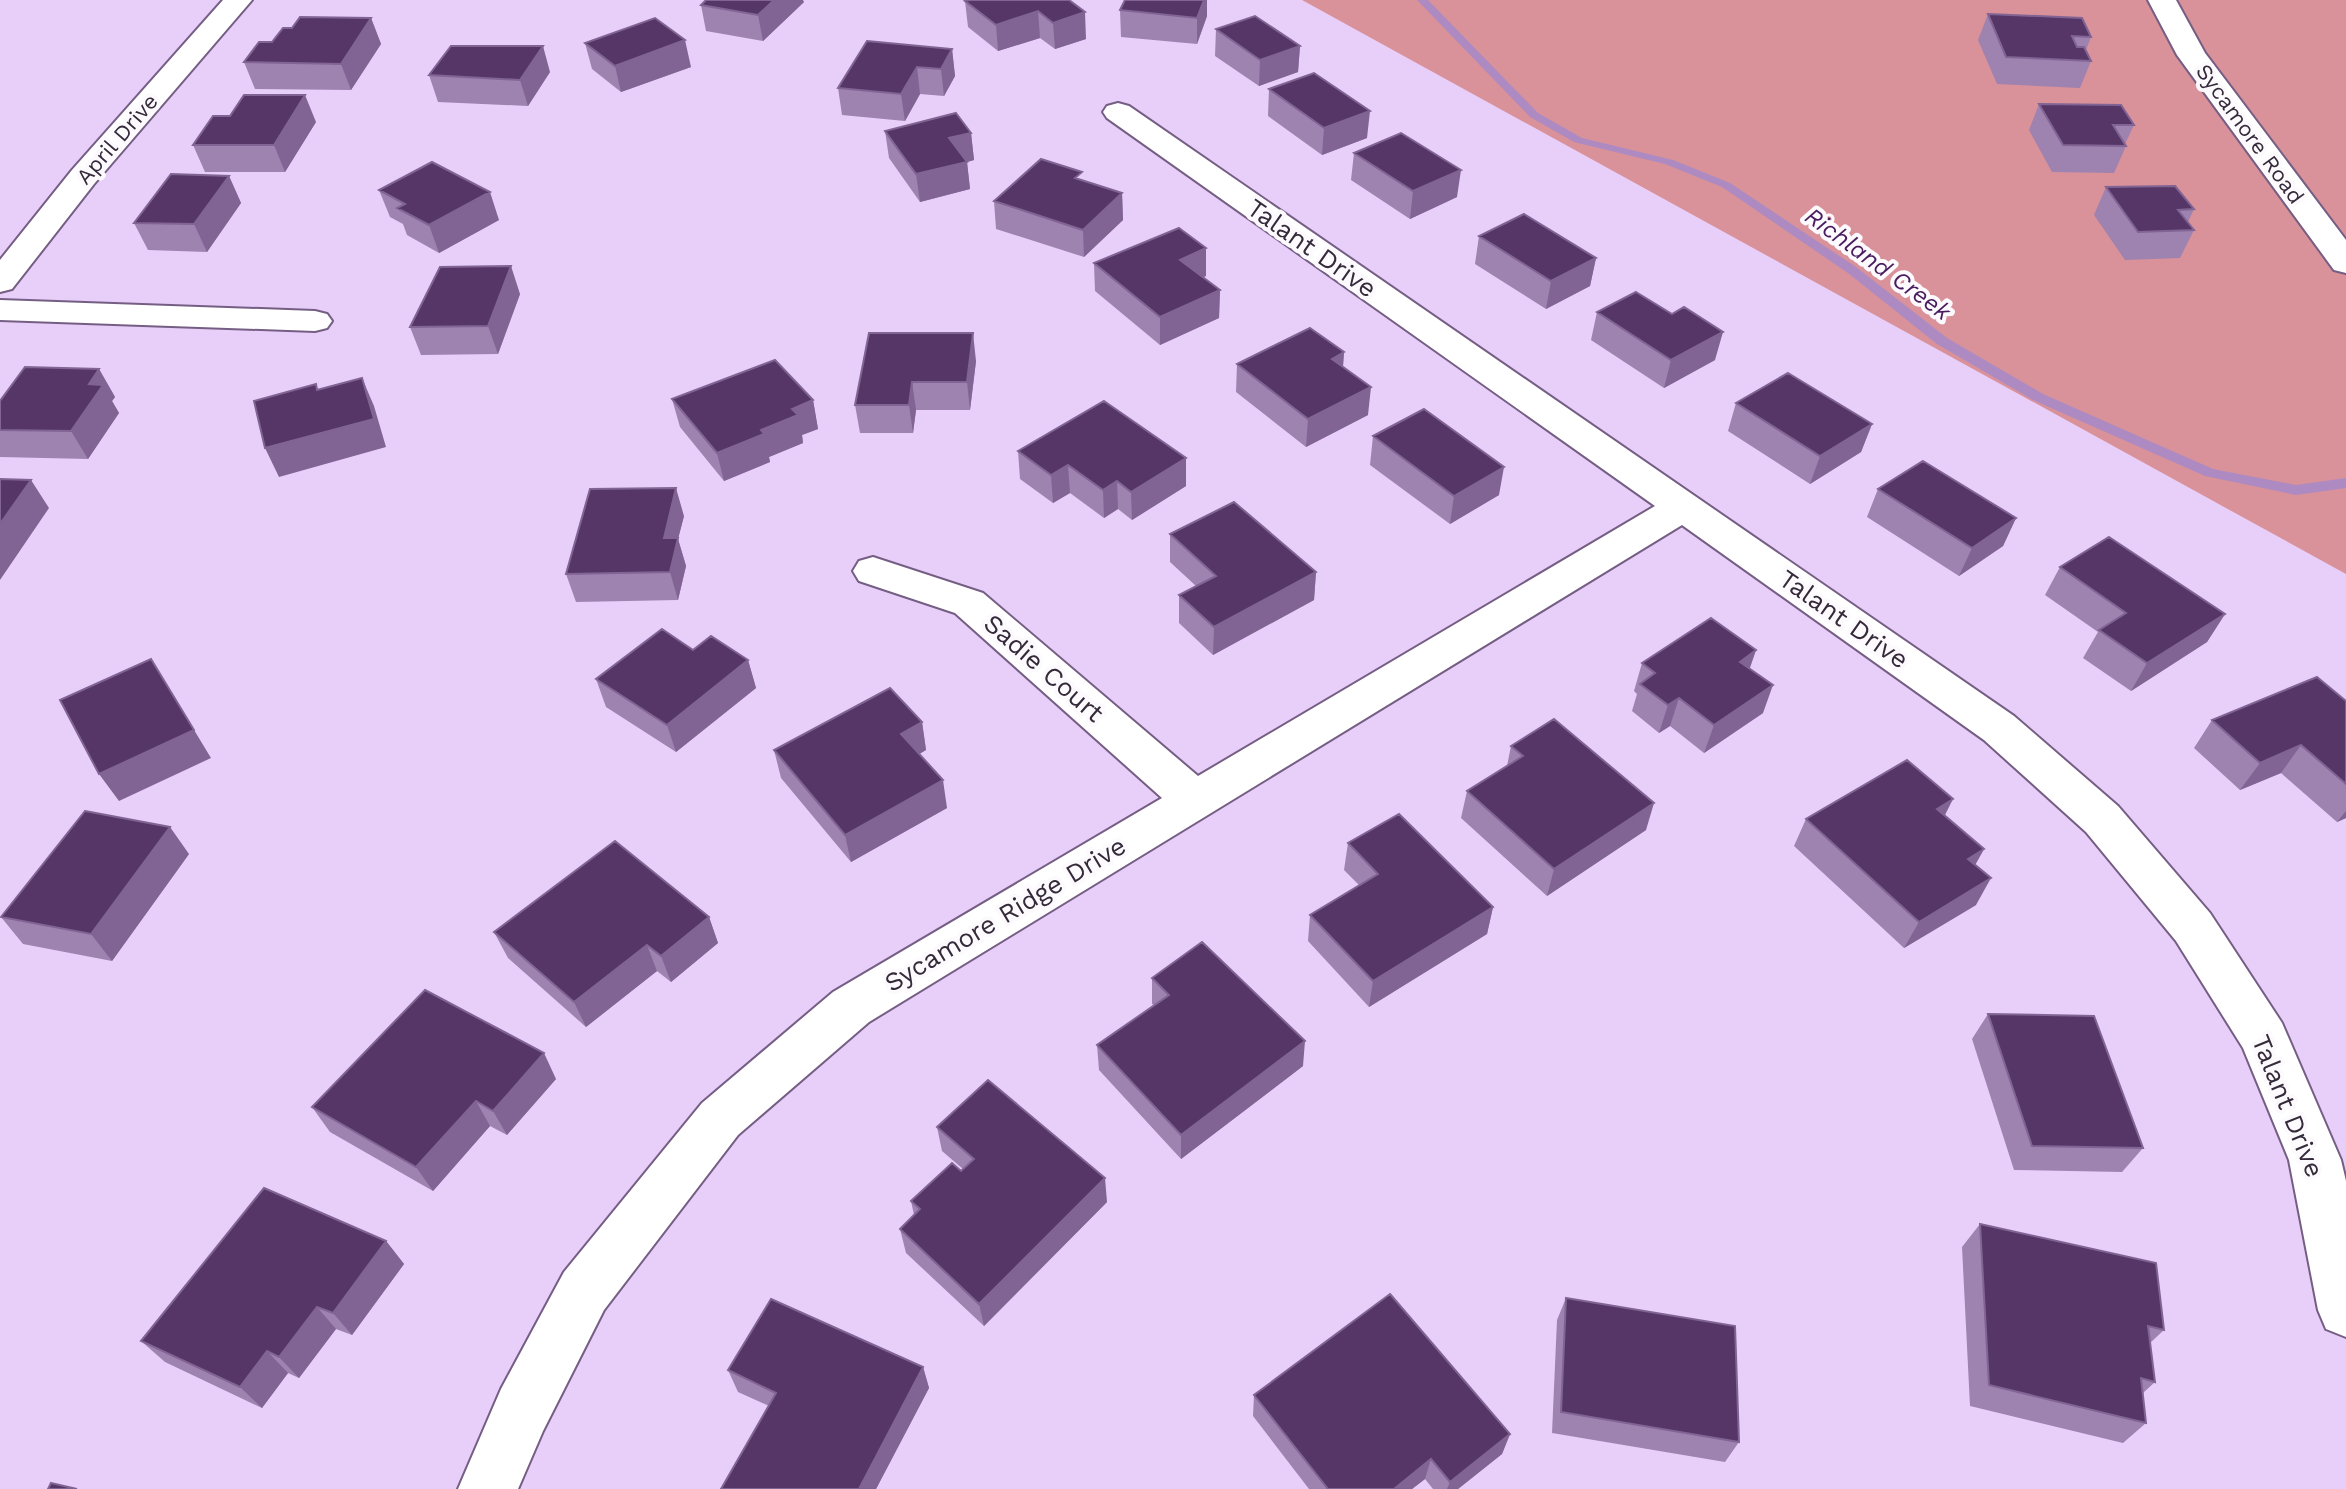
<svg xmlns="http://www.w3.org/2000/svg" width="2346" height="1489" font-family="'Work Sans',sans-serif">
  <rect width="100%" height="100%" fill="#e8cffa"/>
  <!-- forest -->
  <path fill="#d9919a" d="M 1302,0 L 2346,0 L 2346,574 Z"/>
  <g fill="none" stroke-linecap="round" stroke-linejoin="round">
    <!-- stream -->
    <path fill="#ad8bc2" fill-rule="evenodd" d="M 1417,0 L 1428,0 L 1538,113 L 1582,138 L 1673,160 L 1730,183 L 1856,267 L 1947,338 L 2043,394 L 2213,469 L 2296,485 L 2346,478 L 2346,488 L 2296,495 L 2205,476 L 2033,400 L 1937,344 L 1848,273 L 1722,187 L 1665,164 L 1574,142 L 1530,117 Z"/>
    <defs>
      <path id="minor" d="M 223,0 L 252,0 L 94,184 L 12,289 L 0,292 L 0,260 L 72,170 Z
        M 2148,0 L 2176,0 L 2205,53 L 2346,240 L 2346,273 L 2334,270 L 2177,55 Z
        M 1118,103 L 1129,106 L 2014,716 L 2118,806 L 2210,913 L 2282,1023 L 2341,1160 L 2346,1181 L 2346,1337 L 2326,1329 L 2318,1310 L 2289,1160 L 2243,1048 L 2176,941 L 2086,832 L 1984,740 L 1682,525 L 869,1022 L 738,1135 L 604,1310 L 543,1431 L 518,1489 L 458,1489 L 501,1389 L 564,1272 L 702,1103 L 833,992 L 1162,798 L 955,613 L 859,581 L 853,571 L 859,561 L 873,557 L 983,593 L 1198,776 L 1655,506 L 1107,118 L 1103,112 L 1107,106 Z
        M 0,300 L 315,311 L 327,314 L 332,321 L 327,328 L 315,331 L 0,320 Z"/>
    </defs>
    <!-- minor casing -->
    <use href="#minor" stroke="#755e83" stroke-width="4"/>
    <!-- minor -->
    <use href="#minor" fill="#fff" fill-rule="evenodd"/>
  </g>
  <!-- wall -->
  <path fill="#9e82b0" d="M 1069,0 L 1086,39 L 1055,49 L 1040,38 L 998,51 L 968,27 L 965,1 Z
    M 1125,0 L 1207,0 L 1207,16 L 1197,44 L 1121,37 L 1120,10 Z
    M 804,2 L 763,41 L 706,31 L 701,5 Z
    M 1988,14 L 2091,37 L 2086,50 L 2091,61 L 2080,88 L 1997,84 L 1978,40 Z
    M 371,18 L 381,44 L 351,90 L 255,89 L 244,62 L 292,28 Z
    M 1216,29 L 1300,46 L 1298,72 L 1259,86 L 1215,56 Z
    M 585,43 L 691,67 L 621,92 L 592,69 Z
    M 952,49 L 955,76 L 944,96 L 920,94 L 905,121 L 842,115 L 838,88 Z
    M 550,72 L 528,106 L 438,102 L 429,75 Z
    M 1269,89 L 1367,138 L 1322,155 L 1268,116 Z
    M 2039,104 L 2134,125 L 2125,144 L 2126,146 L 2114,173 L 2052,172 L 2029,130 Z
    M 316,122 L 285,172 L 205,172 L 193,145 Z
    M 885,131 L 971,133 L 974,160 L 967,162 L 970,189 L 920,202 L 889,158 Z
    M 1354,153 L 1457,197 L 1410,219 L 1351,180 Z
    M 229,176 L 241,203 L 207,252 L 148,250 L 134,223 Z
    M 1082,180 L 1122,193 L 1123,220 L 1084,257 L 996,229 L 994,201 Z
    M 2106,187 L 2194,209 L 2188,222 L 2194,230 L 2180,258 L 2125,260 L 2094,215 Z
    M 379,190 L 499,220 L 439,253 L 407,235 L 403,224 L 390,217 Z
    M 1479,236 L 1596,258 L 1590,286 L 1546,309 L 1475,264 Z
    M 1206,248 L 1206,276 L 1202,277 L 1220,290 L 1219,318 L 1160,345 L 1095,291 L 1094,263 Z
    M 520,294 L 498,354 L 421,355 L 410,327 Z
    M 1597,312 L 1715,360 L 1664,388 L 1591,340 Z
    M 869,333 L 976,361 L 970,410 L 916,410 L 913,433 L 860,433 L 855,405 Z
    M 1344,352 L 1343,367 L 1368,415 L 1306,447 L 1236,392 L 1237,364 Z
    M 99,369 L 115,397 L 112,401 L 119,413 L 88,459 L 0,457 L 0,401 Z
    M 672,399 L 813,400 L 818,429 L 802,435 L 803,443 L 769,457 L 770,462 L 724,481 L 680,427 Z
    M 1736,403 L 1872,424 L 1861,452 L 1810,484 L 1728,431 Z
    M 1373,436 L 1499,495 L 1450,524 L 1370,465 Z
    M 1018,451 L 1186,458 L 1186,486 L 1132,520 L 1118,509 L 1104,518 L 1070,493 L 1053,503 L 1020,479 Z
    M 1878,489 L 2016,518 L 2003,546 L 1959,576 L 1867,517 Z
    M 684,516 L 678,539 L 686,566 L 678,600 L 576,602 L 566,574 Z
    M 1170,534 L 1316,572 L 1314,600 L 1213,655 L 1179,623 L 1179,595 L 1196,586 L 1170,562 Z
    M 2060,567 L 2225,614 L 2207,642 L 2131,691 L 2083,658 L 2098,632 L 2045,595 Z
    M 693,650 L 748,660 L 756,688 L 676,752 L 606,707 L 596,679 Z
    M 1756,650 L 1750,668 L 1763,713 L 1704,753 L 1670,726 L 1659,733 L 1632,711 L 1637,694 L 1634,691 L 1642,663 Z
    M 2346,701 L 2346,818 L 2337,822 L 2281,773 L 2240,790 L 2194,748 L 2212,720 Z
    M 922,722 L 926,750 L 919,754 L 947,808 L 851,862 L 781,778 L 774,750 Z
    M 1511,746 L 1646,830 L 1547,896 L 1461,818 L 1467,791 L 1507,766 Z
    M 1945,815 L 1984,849 L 1975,865 L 1976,905 L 1904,948 L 1794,846 L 1806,819 Z
    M 1348,843 L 1493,907 L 1487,934 L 1369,1007 L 1308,941 L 1310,915 L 1359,885 L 1344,870 Z
    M 189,854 L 112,961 L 23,944 L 1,917 Z
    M 709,917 L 718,943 L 671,982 L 657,971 L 586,1027 L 508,958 L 494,932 Z
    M 1152,978 L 1303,1066 L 1181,1159 L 1099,1070 L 1097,1045 L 1154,1005 L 1152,1004 Z
    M 1988,1014 L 2143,1148 L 2122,1172 L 2014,1170 L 1972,1039 Z
    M 556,1079 L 507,1135 L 490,1126 L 433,1191 L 330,1132 L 312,1107 Z
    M 937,1127 L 1107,1202 L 984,1326 L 906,1253 L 900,1229 L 914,1215 L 911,1201 L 963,1169 L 942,1151 Z
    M 1980,1224 L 2164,1330 L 2150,1343 L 2155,1382 L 2143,1393 L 2146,1423 L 2123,1443 L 1970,1406 L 1962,1247 Z
    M 386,1241 L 404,1264 L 352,1335 L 336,1329 L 299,1378 L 288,1373 L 262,1408 L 165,1362 L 141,1341 Z
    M 1566,1298 L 1739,1442 L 1725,1462 L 1552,1433 L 1557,1320 Z
    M 923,1367 L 929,1388 L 876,1489 L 721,1489 L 769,1406 L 738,1392 L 728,1370 Z
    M 1254,1395 L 1510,1434 L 1502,1454 L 1458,1489 L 1433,1489 L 1425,1479 L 1412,1489 L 1309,1489 L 1253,1416 Z"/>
  <!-- shaded-wall -->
  <path fill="#816493" d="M 774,0 L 803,0 L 804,2 L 763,41 L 758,15 Z
    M 1204,0 L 1207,0 L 1207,16 L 1197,44 L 1197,18 Z
    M 1038,11 L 1040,38 L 998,51 L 996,25 Z
    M 1085,12 L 1086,39 L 1055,49 L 1053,23 Z
    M 371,18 L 381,44 L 351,90 L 341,64 Z
    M 685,40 L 691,67 L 621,92 L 615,66 Z
    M 543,46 L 550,72 L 528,106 L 520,80 Z
    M 1300,46 L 1298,72 L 1259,86 L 1260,60 Z
    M 952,49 L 955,76 L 944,96 L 941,69 Z
    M 917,67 L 920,94 L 905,121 L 901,94 Z
    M 305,95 L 316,122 L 285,172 L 274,145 Z
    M 1370,111 L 1367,138 L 1322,155 L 1324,128 Z
    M 971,133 L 974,160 L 967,162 L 970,189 L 920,202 L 916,174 L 949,138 Z
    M 1461,170 L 1457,197 L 1410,219 L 1413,191 Z
    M 229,176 L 241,203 L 207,252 L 194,224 Z
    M 490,192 L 499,220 L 439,253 L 429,225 Z
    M 1122,193 L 1123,220 L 1084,257 L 1083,230 Z
    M 1206,248 L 1206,276 L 1179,287 L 1180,260 Z
    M 1596,258 L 1590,286 L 1546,309 L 1551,281 Z
    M 511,266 L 520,294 L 498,354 L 488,326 Z
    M 1220,290 L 1219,318 L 1160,345 L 1160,317 Z
    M 1723,332 L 1715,360 L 1664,388 L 1671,360 Z
    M 973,333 L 976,361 L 970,410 L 967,382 Z
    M 1344,352 L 1342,380 L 1332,359 Z
    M 99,369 L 115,397 L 112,401 L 119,413 L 88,459 L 71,431 L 89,384 Z
    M 362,378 L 374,406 L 386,447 L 279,477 L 265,448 Z
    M 912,382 L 916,410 L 913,433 L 909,405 Z
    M 1371,387 L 1368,415 L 1306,447 L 1308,419 Z
    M 813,400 L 818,429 L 802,435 L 803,443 L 769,457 L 770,462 L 724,481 L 717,453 L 792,409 Z
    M 1872,424 L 1861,452 L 1810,484 L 1820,456 Z
    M 1186,458 L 1186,486 L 1132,520 L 1131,492 Z
    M 1068,465 L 1070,493 L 1053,503 L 1051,475 Z
    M 1504,467 L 1499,495 L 1450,524 L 1454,496 Z
    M 31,480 L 49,508 L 0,580 L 0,524 Z
    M 1117,481 L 1118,509 L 1104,518 L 1103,490 Z
    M 676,488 L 684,516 L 678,539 L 686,566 L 678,600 L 670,572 L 664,538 Z
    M 2016,518 L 2003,546 L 1959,576 L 1972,548 Z
    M 1316,572 L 1314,600 L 1213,655 L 1214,627 Z
    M 2225,614 L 2207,642 L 2131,691 L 2147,663 Z
    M 1756,650 L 1746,678 L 1740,662 Z
    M 151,659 L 211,758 L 119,801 L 99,774 Z
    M 748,660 L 756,688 L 676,752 L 667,725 Z
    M 1773,685 L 1763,713 L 1704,753 L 1714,725 Z
    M 1679,698 L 1670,726 L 1659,733 L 1668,705 Z
    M 922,722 L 926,750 L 906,762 L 901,734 Z
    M 2301,745 L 2281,773 L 2240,790 L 2260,763 Z
    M 943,780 L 947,808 L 851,862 L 845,835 Z
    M 1953,799 L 1939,827 L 1937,809 Z
    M 1654,803 L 1646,830 L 1547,896 L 1554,869 Z
    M 2346,811 L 2346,818 L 2337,822 Z
    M 170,827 L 189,854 L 112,961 L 91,934 Z
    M 1984,849 L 1969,876 L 1968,859 Z
    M 1991,878 L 1976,905 L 1904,948 L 1919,922 Z
    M 1493,907 L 1487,934 L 1369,1007 L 1373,981 Z
    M 709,917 L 718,943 L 671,982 L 661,956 Z
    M 647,945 L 657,971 L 586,1027 L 574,1002 Z
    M 1305,1041 L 1303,1066 L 1181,1159 L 1181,1135 Z
    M 544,1053 L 556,1079 L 507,1135 L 493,1111 Z
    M 476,1101 L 490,1126 L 433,1191 L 416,1167 Z
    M 1105,1178 L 1107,1202 L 984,1326 L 979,1304 Z
    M 386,1241 L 404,1264 L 352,1335 L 333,1313 Z
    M 317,1307 L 336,1329 L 299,1378 L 279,1357 Z
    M 267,1351 L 288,1373 L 262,1408 L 240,1387 Z
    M 923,1367 L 929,1388 L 876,1489 L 859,1489 Z
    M 1510,1434 L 1502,1454 L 1458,1489 L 1447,1489 L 1450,1482 Z
    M 1431,1459 L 1425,1479 L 1412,1489 L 1394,1489 Z"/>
  <!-- building -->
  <path fill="#553667" stroke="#816493" stroke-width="2" d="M 706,0 L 774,0 L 758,15 L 701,5 Z
    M 970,0 L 1069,0 L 1085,12 L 1053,23 L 1038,11 L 996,25 L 965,1 Z
    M 1125,0 L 1204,0 L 1197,18 L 1120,10 Z
    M 1988,14 L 2082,18 L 2091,37 L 2072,36 L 2077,47 L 2084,47 L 2091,61 L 2006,57 Z
    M 1255,16 L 1300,46 L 1260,60 L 1216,29 Z
    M 300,17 L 371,18 L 341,64 L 244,62 L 259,42 L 272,42 L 283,28 L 292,28 Z
    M 655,18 L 685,40 L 615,66 L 585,43 Z
    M 867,41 L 952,49 L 941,69 L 917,67 L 901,94 L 838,88 Z
    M 451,46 L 543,46 L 520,80 L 429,75 Z
    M 1314,73 L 1370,111 L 1324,128 L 1269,89 Z
    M 244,95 L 305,95 L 274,145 L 193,145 L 213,116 L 230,116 Z
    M 2039,104 L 2121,105 L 2134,125 L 2113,125 L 2126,146 L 2063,145 Z
    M 956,113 L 971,133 L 949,138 L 967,162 L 916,174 L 885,131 Z
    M 1401,133 L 1461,170 L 1413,191 L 1354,153 Z
    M 1041,159 L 1082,172 L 1075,178 L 1122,193 L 1083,230 L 994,201 Z
    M 432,162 L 490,192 L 429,225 L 397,208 L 405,204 L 379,190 Z
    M 171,174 L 229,176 L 194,224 L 134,223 Z
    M 2175,186 L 2194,209 L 2178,210 L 2194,230 L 2138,232 L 2106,187 Z
    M 1524,214 L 1596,258 L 1551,281 L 1479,236 Z
    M 1179,228 L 1206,248 L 1180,260 L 1220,290 L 1160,317 L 1094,263 Z
    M 511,266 L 488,326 L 410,327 L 440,267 Z
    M 1636,292 L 1672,314 L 1684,307 L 1723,332 L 1671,360 L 1597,312 Z
    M 1310,328 L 1344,352 L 1332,359 L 1371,387 L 1308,419 L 1237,364 Z
    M 869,333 L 973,333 L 967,382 L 912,382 L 909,405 L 855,405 Z
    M 775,360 L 813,400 L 792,409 L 798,415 L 761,430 L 764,434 L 717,453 L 672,399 Z
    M 25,367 L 99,369 L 89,384 L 103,385 L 71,431 L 0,430 L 0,401 Z
    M 1788,373 L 1872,424 L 1820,456 L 1736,403 Z
    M 362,378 L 374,419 L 265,448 L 254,401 L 316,384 L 317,390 Z
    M 1104,401 L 1186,458 L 1131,492 L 1117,481 L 1103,490 L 1068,465 L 1051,475 L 1018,451 Z
    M 1424,409 L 1504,467 L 1454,496 L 1373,436 Z
    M 1923,461 L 2016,518 L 1972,548 L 1878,489 Z
    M 0,479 L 31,480 L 0,524 Z
    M 676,488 L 664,538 L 678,538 L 670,572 L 566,574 L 590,489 Z
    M 1234,502 L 1316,572 L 1214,627 L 1179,595 L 1216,576 L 1170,534 Z
    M 2109,537 L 2225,614 L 2147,663 L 2099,630 L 2126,613 L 2060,567 Z
    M 1711,618 L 1756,650 L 1740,662 L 1773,685 L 1714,725 L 1679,698 L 1668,705 L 1640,684 L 1655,673 L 1642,663 Z
    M 662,629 L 693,650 L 711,636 L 748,660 L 667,725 L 596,679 Z
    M 151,659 L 194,730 L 99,774 L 60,700 Z
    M 2317,677 L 2346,701 L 2346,784 L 2301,745 L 2260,763 L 2212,720 Z
    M 890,688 L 922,722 L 901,734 L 943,780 L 845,835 L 774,750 Z
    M 1554,719 L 1654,803 L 1554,869 L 1467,791 L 1523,756 L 1511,746 Z
    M 1907,760 L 1953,799 L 1937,809 L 1984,849 L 1968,859 L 1991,878 L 1919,922 L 1806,819 Z
    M 85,811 L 170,827 L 91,934 L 1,917 Z
    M 1399,814 L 1493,907 L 1373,981 L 1310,915 L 1378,874 L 1348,843 Z
    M 615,841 L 709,917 L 661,956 L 647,945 L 574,1002 L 494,932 Z
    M 1202,942 L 1305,1041 L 1181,1135 L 1097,1045 L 1169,995 L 1152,978 Z
    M 425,990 L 544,1053 L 493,1111 L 476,1101 L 416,1167 L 312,1107 Z
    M 1988,1014 L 2094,1016 L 2143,1148 L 2032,1146 Z
    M 988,1080 L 1105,1178 L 979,1304 L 900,1229 L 920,1209 L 911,1201 L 952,1163 L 961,1171 L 974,1159 L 937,1127 Z
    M 264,1188 L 386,1241 L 333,1313 L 317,1307 L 279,1357 L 267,1351 L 240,1387 L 141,1341 Z
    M 1980,1224 L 2156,1263 L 2164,1330 L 2148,1326 L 2155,1382 L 2141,1378 L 2146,1423 L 1989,1385 Z
    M 1390,1294 L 1510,1434 L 1450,1482 L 1431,1459 L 1394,1489 L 1328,1489 L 1254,1395 Z
    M 1566,1298 L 1735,1326 L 1739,1442 L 1561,1412 Z
    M 771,1299 L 923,1367 L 859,1489 L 721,1489 L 776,1393 L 728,1370 Z
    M 51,1483 L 77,1489 L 48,1489 Z"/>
  <g text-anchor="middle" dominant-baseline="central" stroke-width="8" stroke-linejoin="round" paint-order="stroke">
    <!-- far-street labels -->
    <g font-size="22" fill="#342a3a" stroke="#fdfafe">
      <text transform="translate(2250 134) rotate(54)">Sycamore Road</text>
      <text transform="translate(117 139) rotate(-49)">April Drive</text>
    </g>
    <!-- far-water labels -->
    <g font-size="24" font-style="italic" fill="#481c5f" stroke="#fdfafe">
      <text transform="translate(1878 264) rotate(36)">Richland Creek</text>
    </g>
    <!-- street labels -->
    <g font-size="26" fill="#342a3a" stroke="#fdfafe">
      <text transform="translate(1312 248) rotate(35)">Talant Drive</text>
      <text transform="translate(1844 619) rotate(35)">Talant Drive</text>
      <text transform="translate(1044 668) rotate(41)">Sadie Court</text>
      <text transform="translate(1005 914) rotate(-31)">Sycamore Ridge Drive</text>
      <text transform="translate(2288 1106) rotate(68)">Talant Drive</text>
    </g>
  </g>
</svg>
